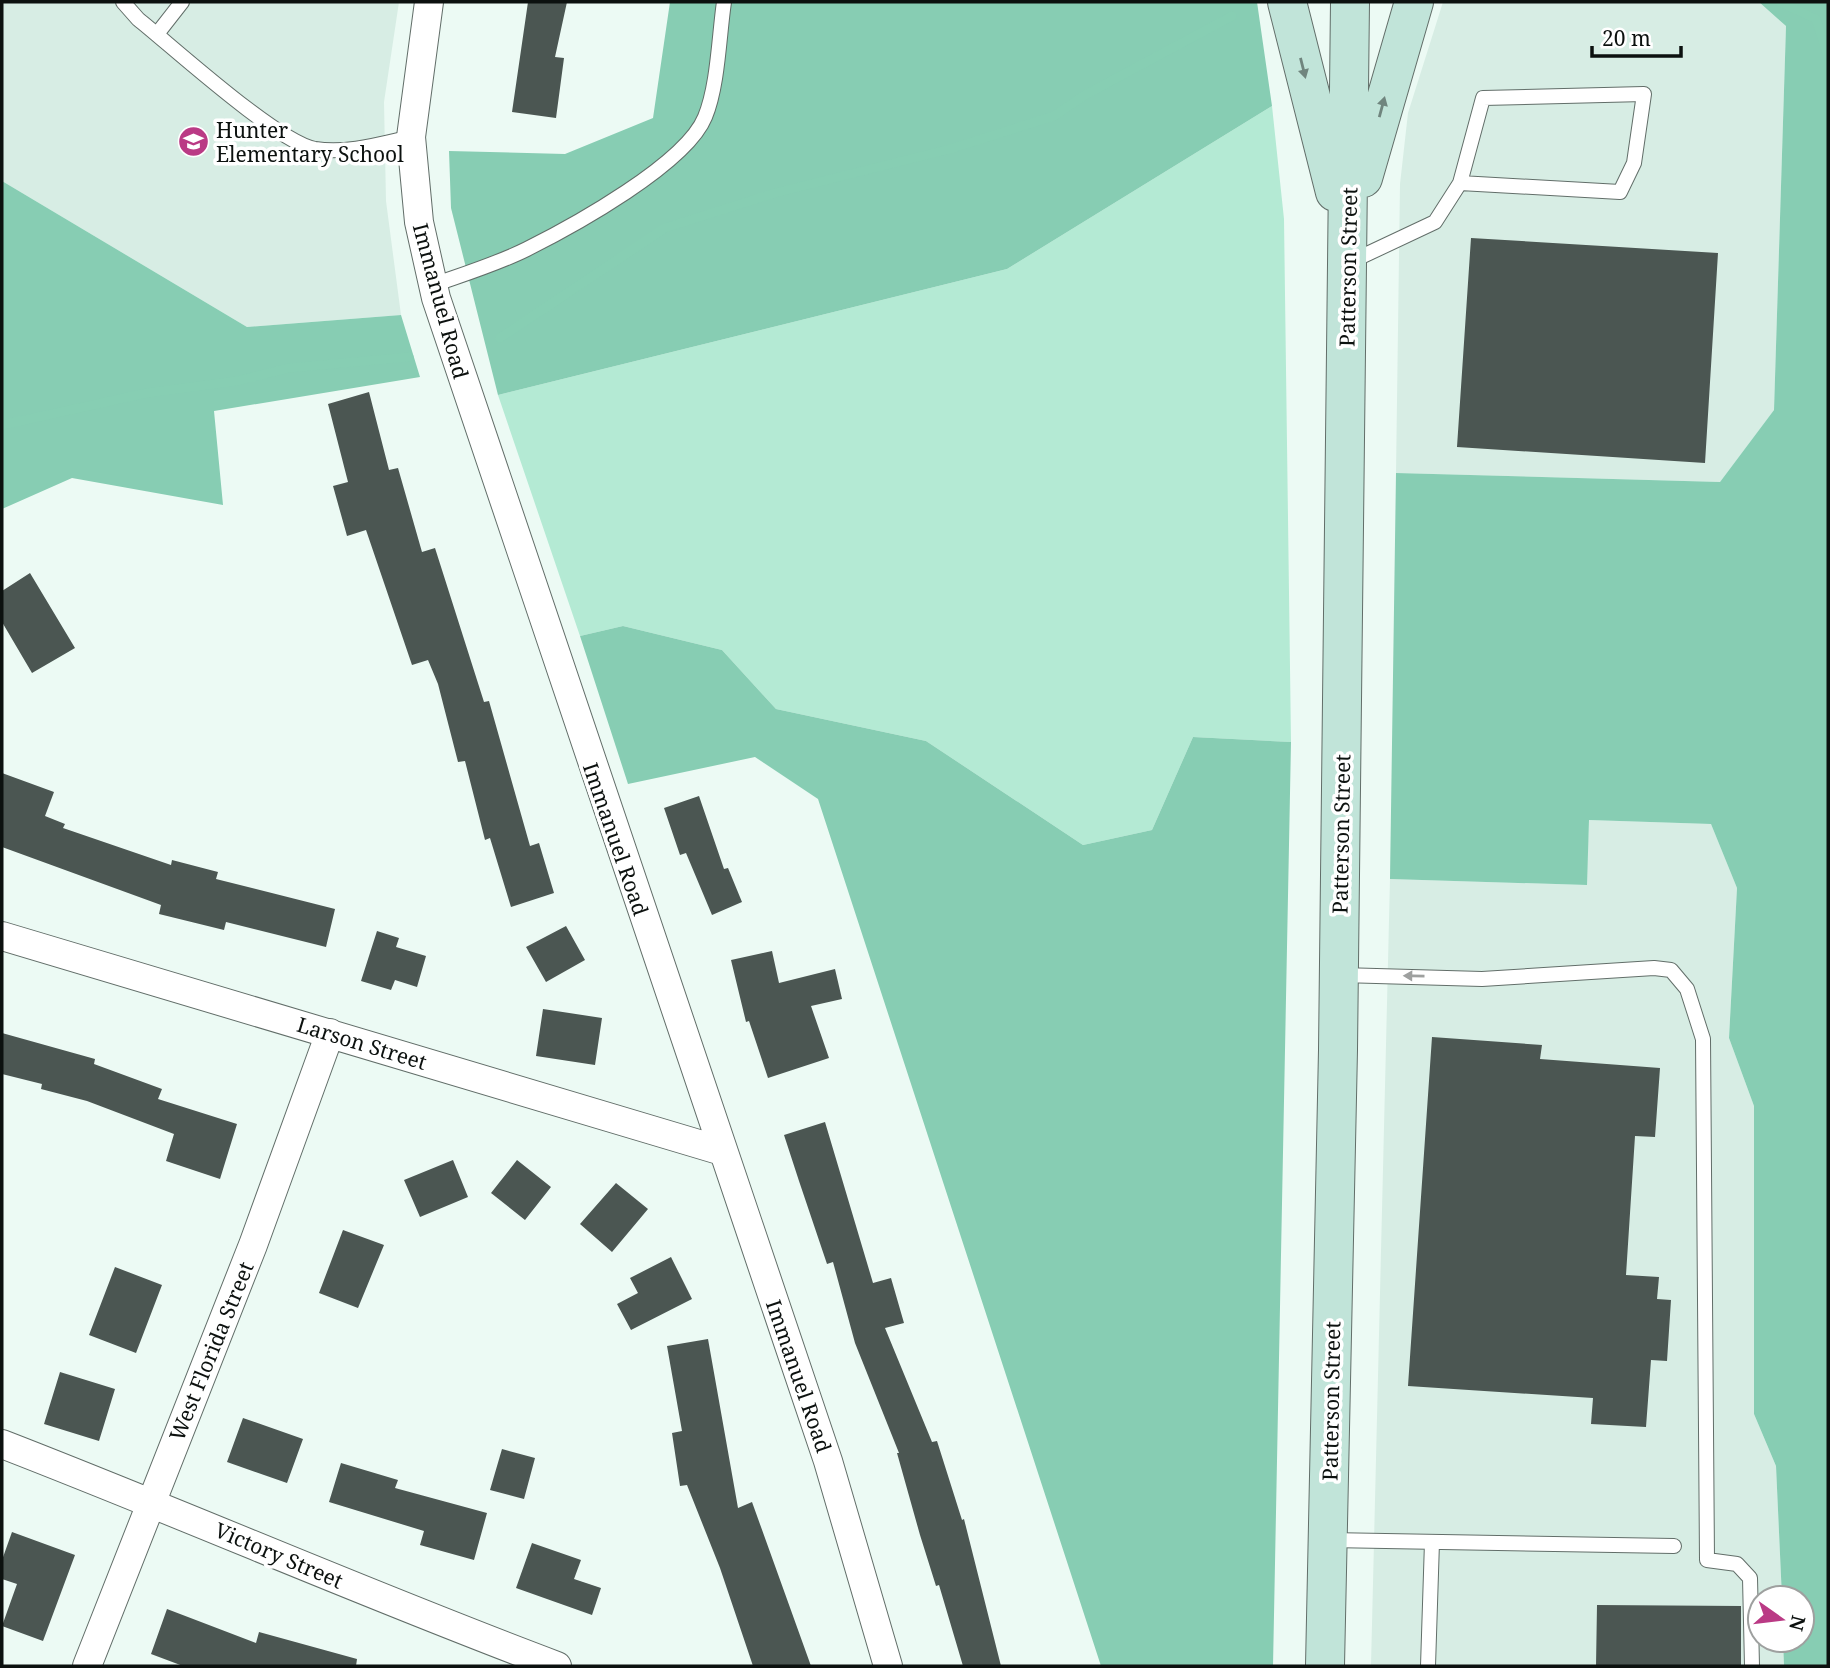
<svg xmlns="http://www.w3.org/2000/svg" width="1830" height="1668" font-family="'Noto Serif',serif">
  <rect width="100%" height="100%" fill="#ecfaf4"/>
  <!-- built -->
  <path fill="#d7ede4" d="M 2,2 L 399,2 L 384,102 L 386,201 L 401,315 L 247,327 L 2,181 Z
    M 1443,2 L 1759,2 L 1786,26 L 1774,410 L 1720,482 L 1396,473 L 1400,184 L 1408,113 Z
    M 1589,820 L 1711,824 L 1737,888 L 1729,1038 L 1754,1106 L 1754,1414 L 1776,1466 L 1782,1598 L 1760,1598 L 1760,1640 L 1783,1640 L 1784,1666 L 1371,1666 L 1390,879 L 1586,885 Z"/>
  <!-- green -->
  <path fill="#b4ead4" d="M 1272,106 L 1284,219 L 1291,742 L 1193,737 L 1152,830 L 1083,845 L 926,741 L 776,709 L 722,650 L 623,626 L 580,636 L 498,395 L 1007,269 Z"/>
  <!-- forest -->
  <path fill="#87cdb3" d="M 670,2 L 1257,2 L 1272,106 L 1007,269 L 498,395 L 451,208 L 449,151 L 565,154 L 653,118 Z
    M 1759,2 L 1828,2 L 1828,1666 L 1784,1666 L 1783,1640 L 1802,1640 L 1802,1598 L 1782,1598 L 1776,1466 L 1754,1414 L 1754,1106 L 1729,1038 L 1737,888 L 1711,824 L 1589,820 L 1587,885 L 1390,879 L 1396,473 L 1720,482 L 1774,410 L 1786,26 Z
    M 2,181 L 247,327 L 401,315 L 420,377 L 214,411 L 223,505 L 72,478 L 2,509 Z
    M 623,626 L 722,650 L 776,709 L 926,741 L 1083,845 L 1152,830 L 1193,737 L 1291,742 L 1273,1666 L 1101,1666 L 818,799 L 755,757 L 628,784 L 580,636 Z"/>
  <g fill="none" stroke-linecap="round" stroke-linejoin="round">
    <!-- stream -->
    <path stroke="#87ceb3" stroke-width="9" d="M 1780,2 L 1816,19 L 1828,57
      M 500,338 L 665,228 L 775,193 L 950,149 L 1054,116 L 1085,95 L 1232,16
      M 2,425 L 147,393 L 237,381 L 289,368 L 409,357"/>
  </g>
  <!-- building -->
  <path fill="#4b5652" d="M 528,2 L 567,2 L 555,57 L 564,58 L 556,118 L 512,112 Z
    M 1471,238 L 1718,253 L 1705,463 L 1457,447 Z
    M 369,392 L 389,470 L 398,468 L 422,552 L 435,548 L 484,702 L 489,701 L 530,846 L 539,843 L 554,893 L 511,907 L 490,838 L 485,840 L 465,761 L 458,762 L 438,684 L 428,660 L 412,665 L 366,530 L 347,536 L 333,486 L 348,482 L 328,404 Z
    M 30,573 L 75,648 L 32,673 L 2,622 L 2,591 Z
    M 2,773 L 54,792 L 45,816 L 65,824 L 63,828 L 171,865 L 172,860 L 218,872 L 216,879 L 335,909 L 326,947 L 226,922 L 224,930 L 159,914 L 161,905 L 2,847 Z
    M 699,796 L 724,869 L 728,868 L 742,902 L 712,915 L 686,853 L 680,855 L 664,808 Z
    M 566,926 L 585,960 L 546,982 L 526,947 Z
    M 377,931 L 399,938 L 396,947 L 426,956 L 417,987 L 395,980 L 391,990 L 361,981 Z
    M 772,951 L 779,983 L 835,969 L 842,999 L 811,1006 L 829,1058 L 768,1078 L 749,1021 L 746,1022 L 731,960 Z
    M 543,1009 L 602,1018 L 595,1065 L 536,1056 Z
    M 2,1033 L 95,1059 L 94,1064 L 162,1089 L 158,1099 L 237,1124 L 220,1179 L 166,1161 L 174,1134 L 87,1101 L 41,1089 L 42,1084 L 2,1074 Z
    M 1432,1037 L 1542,1045 L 1540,1059 L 1660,1068 L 1655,1137 L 1635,1136 L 1626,1275 L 1659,1277 L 1657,1299 L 1671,1300 L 1667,1361 L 1651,1360 L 1646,1427 L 1591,1424 L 1593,1398 L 1408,1386 Z
    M 825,1122 L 873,1283 L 891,1278 L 904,1323 L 885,1328 L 932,1442 L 937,1441 L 962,1520 L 964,1519 L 1001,1666 L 963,1666 L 939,1585 L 936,1586 L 920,1535 L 897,1453 L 899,1453 L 855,1343 L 833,1262 L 827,1264 L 799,1181 L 784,1135 Z
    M 453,1160 L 468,1197 L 420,1217 L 404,1180 Z
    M 517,1160 L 551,1187 L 525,1220 L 491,1193 Z
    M 616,1183 L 648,1209 L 612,1252 L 580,1224 Z
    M 343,1230 L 384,1245 L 358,1308 L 319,1293 Z
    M 671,1257 L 692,1299 L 631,1330 L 617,1304 L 638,1293 L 630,1278 Z
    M 115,1267 L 162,1285 L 136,1353 L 89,1335 Z
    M 708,1339 L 738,1508 L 752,1502 L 811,1666 L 753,1666 L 720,1568 L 687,1485 L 680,1486 L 672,1433 L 682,1431 L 667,1346 Z
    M 60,1372 L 115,1389 L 99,1441 L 44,1424 Z
    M 243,1418 L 303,1439 L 287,1483 L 227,1462 Z
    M 502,1449 L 535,1458 L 524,1499 L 490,1490 Z
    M 341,1463 L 398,1480 L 395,1488 L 487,1513 L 474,1560 L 420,1545 L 424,1531 L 329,1502 Z
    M 12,1532 L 75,1555 L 43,1641 L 2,1626 L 17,1584 L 2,1579 L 2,1560 Z
    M 532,1543 L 581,1560 L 574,1579 L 601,1588 L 592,1615 L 516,1588 Z
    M 1597,1605 L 1741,1606 L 1741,1666 L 1596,1666 Z
    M 167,1609 L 256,1643 L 259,1632 L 357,1659 L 356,1666 L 183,1666 L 151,1654 Z"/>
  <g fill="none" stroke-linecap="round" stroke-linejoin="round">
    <defs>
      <path id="lane" d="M 123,2 L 138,19 C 173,47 277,142 315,149 C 347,154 380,144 411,137
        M 157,34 L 182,2
        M 1350,262 L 1435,222 L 1460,183 L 1483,98 L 1644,94 L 1634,163 L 1620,192 L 1460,183
        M 433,285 C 464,274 497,264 527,249 C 573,226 686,164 705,117 C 718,86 719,36 724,2
        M 1341,975 L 1482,979 L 1654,968 L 1671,970 L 1687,989 L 1703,1039 L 1707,1560 L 1737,1564 L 1750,1578 L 1752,1666
        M 1329,1540 L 1674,1546
        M 1428,1666 L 1432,1542"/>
      <path id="street" d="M 429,2 L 411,137 L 419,222 L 436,298 L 828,1461 L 888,1666
        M 2,936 L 722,1151
        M 2,1444 C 188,1516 370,1596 557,1666
        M 87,1666 L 253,1245 L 330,1033"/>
      <path id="secondary" d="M 1287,2 L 1335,192
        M 1363,178 L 1414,2
        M 1325,1666 L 1338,1050 L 1350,2"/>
    </defs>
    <!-- lane casing -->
    <use href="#lane" stroke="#626e69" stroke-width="16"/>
    <!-- street casing -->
    <use href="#street" stroke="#626e69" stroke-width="30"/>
    <!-- secondary casing -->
    <use href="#secondary" stroke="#626e69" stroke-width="40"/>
    <!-- lane -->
    <use href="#lane" stroke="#fff" stroke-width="14"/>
    <!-- street -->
    <use href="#street" stroke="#fff" stroke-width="28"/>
    <!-- secondary -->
    <use href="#secondary" stroke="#c1e4d9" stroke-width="38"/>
  </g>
  <!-- one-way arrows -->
  <defs><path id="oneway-solid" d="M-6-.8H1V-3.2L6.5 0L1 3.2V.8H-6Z" transform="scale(1.75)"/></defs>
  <g fill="#70857e">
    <use href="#oneway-solid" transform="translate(1303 68) rotate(76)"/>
    <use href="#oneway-solid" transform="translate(1382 107) rotate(-75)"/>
  </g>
  <use fill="#9ea09f" href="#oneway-solid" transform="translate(1414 976) rotate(-179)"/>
  <!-- icons -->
  <defs>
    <symbol id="school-disc" viewBox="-11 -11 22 22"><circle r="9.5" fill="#ba3a85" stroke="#fff"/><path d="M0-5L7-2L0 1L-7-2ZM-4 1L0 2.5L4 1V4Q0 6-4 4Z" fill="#fff"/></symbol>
  </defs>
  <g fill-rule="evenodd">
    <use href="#school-disc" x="176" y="124" width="35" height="35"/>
  </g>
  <g text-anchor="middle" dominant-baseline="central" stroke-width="7" stroke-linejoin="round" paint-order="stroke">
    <!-- poi labels -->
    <g font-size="21" fill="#0c110f" stroke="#fff" text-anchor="start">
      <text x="216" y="130">Hunter<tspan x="216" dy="24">Elementary School</tspan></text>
    </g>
    <!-- street labels -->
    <g font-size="21" fill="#0c110f" stroke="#fff">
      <text transform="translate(1348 267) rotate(-89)">Patterson Street</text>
      <text transform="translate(441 301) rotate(75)">Immanuel Road</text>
      <text transform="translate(1341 834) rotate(-89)">Patterson Street</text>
      <text transform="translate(616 839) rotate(71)">Immanuel Road</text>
      <text transform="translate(362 1043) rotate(17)">Larson Street</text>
      <text transform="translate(211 1351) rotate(-68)">West Florida Street</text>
      <text transform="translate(799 1376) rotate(71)">Immanuel Road</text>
      <text transform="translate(1331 1401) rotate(-89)">Patterson Street</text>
      <text transform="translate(279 1555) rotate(23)">Victory Street</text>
    </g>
  </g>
  <!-- border -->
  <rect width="1830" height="1668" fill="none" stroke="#0c110f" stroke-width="7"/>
  <!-- north arrow -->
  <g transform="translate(1781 1619) rotate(104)"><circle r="33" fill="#ffffff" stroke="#9ea09f" stroke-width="2"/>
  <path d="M0-5L12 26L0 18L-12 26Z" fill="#ba3a85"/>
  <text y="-10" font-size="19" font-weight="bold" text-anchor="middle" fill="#0c110f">N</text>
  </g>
  <!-- scale -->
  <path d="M1592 46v10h89v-10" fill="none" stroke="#0c110f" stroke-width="3.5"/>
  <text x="1602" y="46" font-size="21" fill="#0c110f" stroke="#ffffff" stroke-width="5" paint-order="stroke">20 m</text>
</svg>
